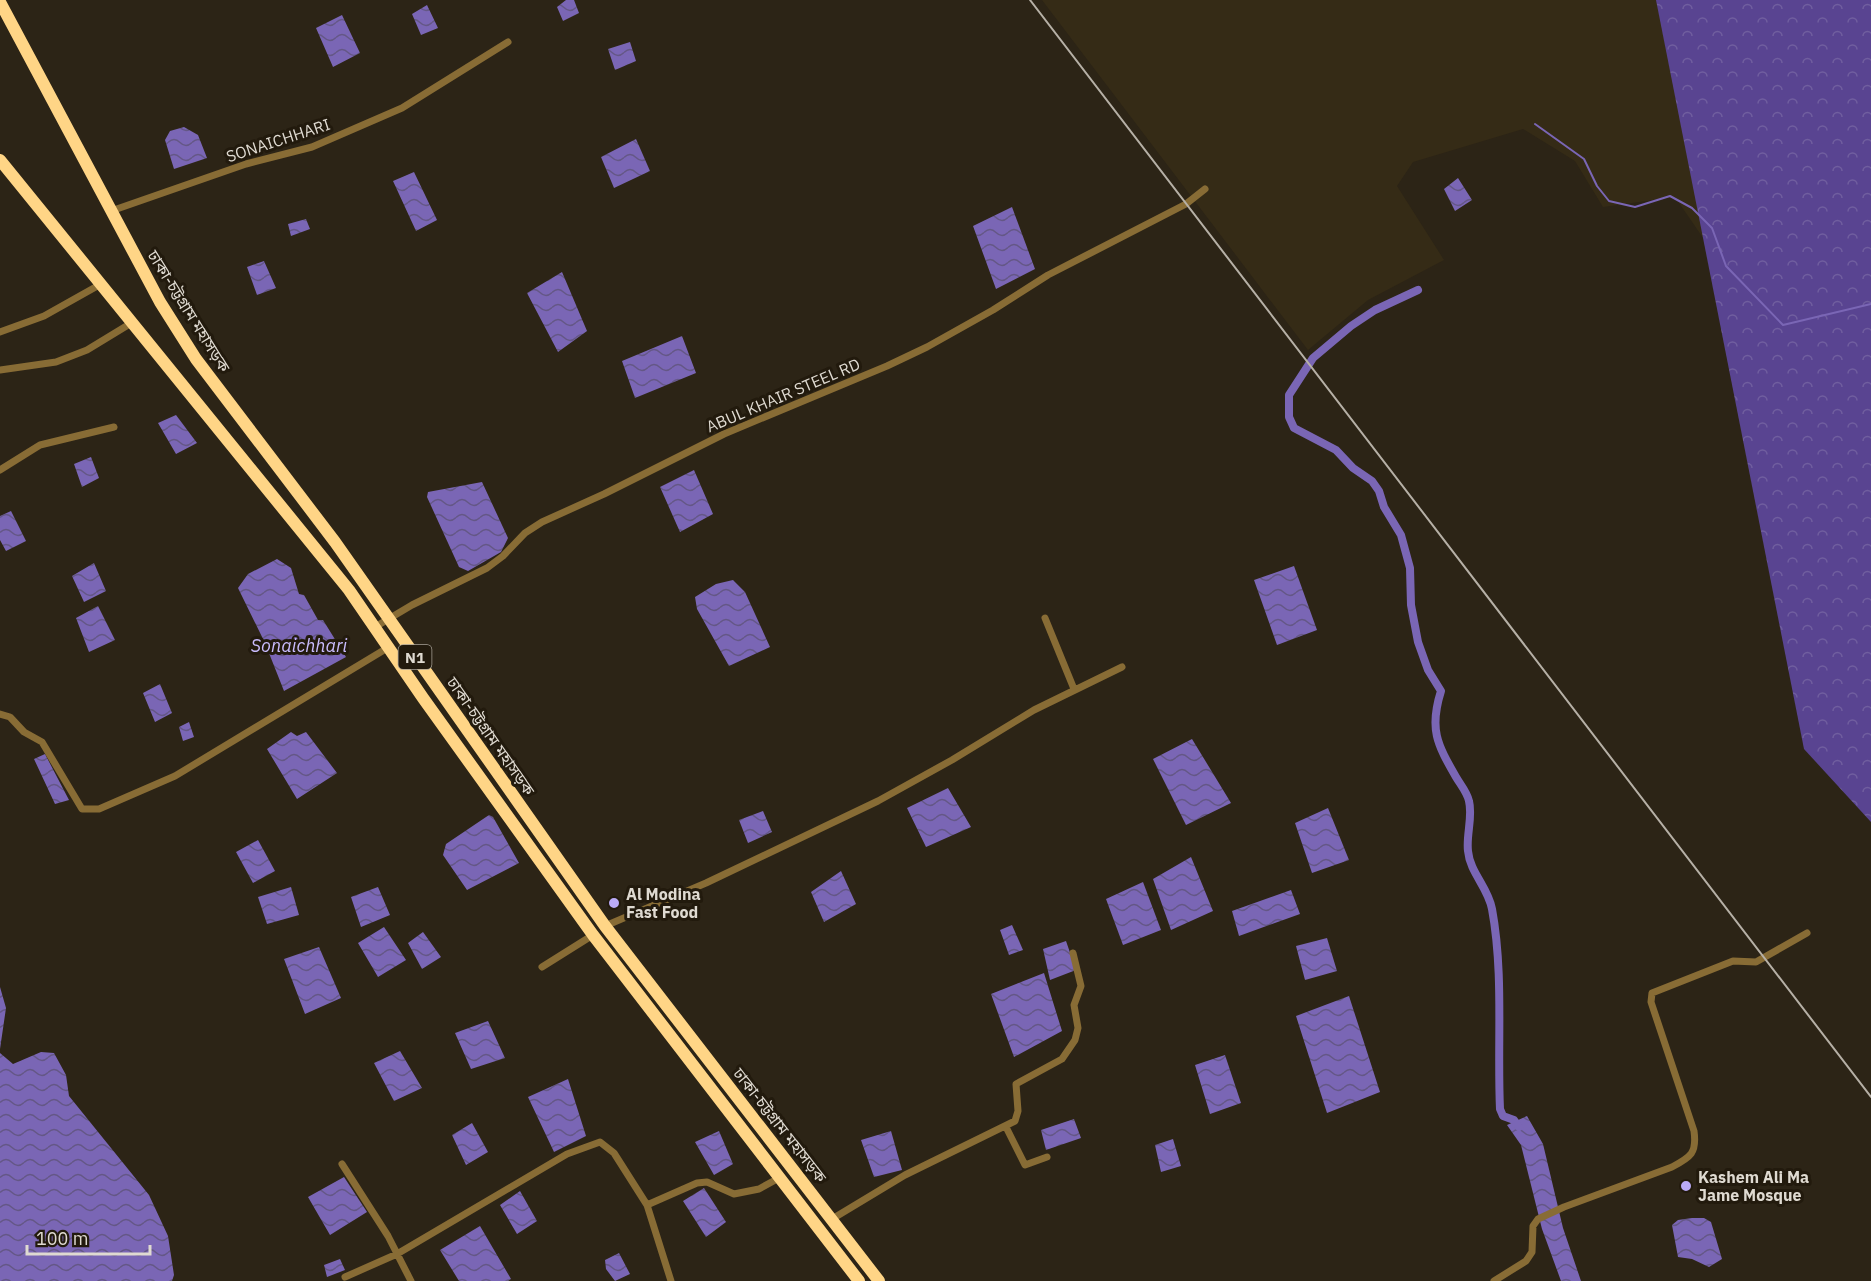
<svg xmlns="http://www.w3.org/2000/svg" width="1871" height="1281" font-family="'IBM Plex Sans','Noto Sans Bengali',sans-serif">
  <defs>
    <pattern id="forest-crowns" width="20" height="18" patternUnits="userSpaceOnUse" patternTransform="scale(1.5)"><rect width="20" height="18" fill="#594491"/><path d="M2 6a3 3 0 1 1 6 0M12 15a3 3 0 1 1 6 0" fill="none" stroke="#705e9f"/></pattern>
    <pattern id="water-waves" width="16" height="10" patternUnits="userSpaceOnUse" patternTransform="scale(1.5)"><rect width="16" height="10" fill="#7a66b5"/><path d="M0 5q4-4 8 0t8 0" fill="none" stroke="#645786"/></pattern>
  </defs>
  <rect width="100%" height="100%" fill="#2c2416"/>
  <!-- built -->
  <path fill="#352b16" d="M 1042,0 L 1856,0 L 1756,315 L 1675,197 L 1603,207 L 1575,161 L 1523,129 L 1413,162 L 1397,186 L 1444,260 L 1368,300 L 1308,350 Z"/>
  <!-- forest -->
  <path fill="url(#forest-crowns)" d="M 1656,0 L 1871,0 L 1871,822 L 1804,749 Z"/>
  <!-- water -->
  <path fill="url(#water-waves)" d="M 566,0 L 574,0 L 579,13 L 563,21 L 557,7 Z
    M 427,5 L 438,28 L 421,35 L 412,14 Z
    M 342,15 L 360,53 L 333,67 L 316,28 Z
    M 630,42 L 636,61 L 615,70 L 608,49 Z
    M 184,127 L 198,135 L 207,158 L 174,169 L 165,140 L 170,131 Z
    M 636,139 L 650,171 L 614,188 L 601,157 Z
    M 414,172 L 437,220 L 416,231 L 393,181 Z
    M 1458,178 L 1472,200 L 1455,211 L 1444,189 Z
    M 1012,207 L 1035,269 L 996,289 L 973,226 Z
    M 306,219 L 310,229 L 291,236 L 288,224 Z
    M 264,261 L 276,288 L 257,295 L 247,267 Z
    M 562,272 L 587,331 L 558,352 L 527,293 Z
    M 682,336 L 696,373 L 635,398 L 622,361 Z
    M 176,415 L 197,443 L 176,454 L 158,423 Z
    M 91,457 L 99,478 L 82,487 L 74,464 Z
    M 694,470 L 713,514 L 680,532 L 660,487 Z
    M 482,482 L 508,538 L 501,552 L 468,571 L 459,567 L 427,497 L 428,492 Z
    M 11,511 L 26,541 L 6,551 L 0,540 L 0,516 Z
    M 277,559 L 291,568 L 299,594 L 304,595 L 318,620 L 323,620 L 346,657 L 284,691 L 265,643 L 238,588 L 248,574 Z
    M 94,563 L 106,591 L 84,602 L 72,576 Z
    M 1294,566 L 1317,630 L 1277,645 L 1254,580 Z
    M 733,580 L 745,592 L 770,647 L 729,666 L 697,609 L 695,597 L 716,584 Z
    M 98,606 L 115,640 L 89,652 L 76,618 Z
    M 160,684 L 172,713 L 155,722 L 143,693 Z
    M 189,722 L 194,737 L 183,741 L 179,727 Z
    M 291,732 L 297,736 L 306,732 L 337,773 L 297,799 L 267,749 Z
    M 1192,739 L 1231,803 L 1186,825 L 1153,759 Z
    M 45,754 L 69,800 L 55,804 L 34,759 Z
    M 948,788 L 971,827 L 926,847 L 907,808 Z
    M 1328,808 L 1349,860 L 1312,873 L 1295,823 Z
    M 763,811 L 772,832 L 748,843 L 739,820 Z
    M 489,815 L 493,817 L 519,863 L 467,890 L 443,855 L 446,844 Z
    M 258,840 L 275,871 L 253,883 L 236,852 Z
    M 1191,857 L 1213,911 L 1171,930 L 1153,879 Z
    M 841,871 L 856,904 L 824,922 L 811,892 Z
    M 1143,882 L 1161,930 L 1123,945 L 1106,899 Z
    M 291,887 L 299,915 L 267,924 L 258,897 Z
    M 378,887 L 390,915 L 361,927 L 351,897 Z
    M 1291,890 L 1300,914 L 1239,936 L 1232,911 Z
    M 1012,925 L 1023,950 L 1009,955 L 1000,930 Z
    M 384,927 L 406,960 L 378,977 L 358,943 Z
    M 423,932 L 441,957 L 422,969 L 408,943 Z
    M 1327,938 L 1337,971 L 1305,980 L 1296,946 Z
    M 1066,941 L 1076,970 L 1050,980 L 1043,949 Z
    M 319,947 L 341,998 L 305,1014 L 284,959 Z
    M 1044,973 L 1062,1031 L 1014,1057 L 991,994 Z
    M 0,987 L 6,1008 L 0,1049 Z
    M 1349,996 L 1380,1092 L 1327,1113 L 1296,1016 Z
    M 488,1021 L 505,1058 L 471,1069 L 455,1033 Z
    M 400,1051 L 422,1088 L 394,1101 L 374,1063 Z
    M 41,1052 L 54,1053 L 66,1075 L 69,1096 L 149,1195 L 168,1236 L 174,1275 L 172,1281 L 0,1281 L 0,1053 L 13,1064 Z
    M 1225,1055 L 1241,1103 L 1210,1114 L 1195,1065 Z
    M 568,1079 L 586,1136 L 554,1152 L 528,1097 Z
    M 1527,1116 L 1543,1144 L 1563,1228 L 1581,1281 L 1561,1281 L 1542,1229 L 1521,1145 L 1507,1125 Z
    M 1074,1119 L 1081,1138 L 1046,1150 L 1041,1130 Z
    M 472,1123 L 488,1152 L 466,1165 L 452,1135 Z
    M 719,1131 L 733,1164 L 714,1175 L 695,1142 Z
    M 891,1131 L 902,1170 L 874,1177 L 861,1140 Z
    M 1173,1139 L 1181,1166 L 1161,1172 L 1155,1145 Z
    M 344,1177 L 367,1212 L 330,1235 L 308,1197 Z
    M 704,1188 L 726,1222 L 706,1237 L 683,1201 Z
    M 520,1191 L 537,1221 L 517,1234 L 500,1205 Z
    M 1692,1218 L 1704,1218 L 1711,1222 L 1722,1259 L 1709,1267 L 1692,1259 L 1678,1257 L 1672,1225 L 1678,1220 Z
    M 480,1226 L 511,1279 L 508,1281 L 459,1281 L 440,1250 Z
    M 619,1253 L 630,1274 L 615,1281 L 606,1269 L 605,1260 Z
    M 340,1259 L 345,1270 L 327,1277 L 324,1265 Z"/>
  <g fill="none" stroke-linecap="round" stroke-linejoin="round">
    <!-- stream -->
    <path stroke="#7a66b5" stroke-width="2" d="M 1535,124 L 1584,159 L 1597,186 L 1609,201 L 1635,207 L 1670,196 L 1692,208 L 1712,228 L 1726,266 L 1783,325 L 1871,304"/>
    <!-- canal -->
    <path stroke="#7a66b5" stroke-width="8" d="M 1418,290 L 1375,310 L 1351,326 L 1313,358 L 1289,395 L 1289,417 L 1294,428 L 1336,450 L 1353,468 L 1372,481 L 1379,491 L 1384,507 L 1401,535 L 1410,568 L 1411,605 L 1418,642 L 1428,670 L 1441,691 C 1429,729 1437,744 1456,777 C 1460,784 1467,792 1469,801 C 1473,817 1466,835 1468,851 C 1470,873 1488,887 1492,909 C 1504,974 1497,1043 1500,1109 L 1503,1116 L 1514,1120 L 1519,1127"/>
    <!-- street -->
    <path stroke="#886c35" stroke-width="7" d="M 111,211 L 246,164 L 312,147 L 402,108 L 508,42
      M 0,332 L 44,316 L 101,284
      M 0,370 L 56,362 L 87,350 L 133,322
      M 0,470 L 40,445 L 114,427
      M 1045,618 L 1074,689
      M 375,627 L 412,605 L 487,568 L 503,556 L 525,533 L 542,522 L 604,494 L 724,434 L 887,366 L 927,347 L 993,310 L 1048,275 L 1186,204 L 1205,189
      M 0,714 L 10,717 L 24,732 L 42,742 L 82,809 L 99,809 L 175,776 L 389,647
      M 605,926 L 706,883 L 878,801 L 952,760 L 1034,710 L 1122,667
      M 542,967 L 593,935
      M 1006,1127 L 1025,1165 L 1047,1157
      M 342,1164 L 388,1236 L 411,1281
      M 647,1205 L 671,1281
      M 832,1219 L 905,1175 L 1015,1121 L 1018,1111 L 1016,1084 L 1062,1059 L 1075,1040 L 1078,1028 L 1074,1005 L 1081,986 L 1073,953
      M 345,1277 L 397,1254 L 567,1154 L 600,1142 L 614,1153 L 647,1205 L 697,1183 L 707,1182 L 734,1194 L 759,1189 L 779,1178
      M 1494,1281 L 1526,1261 L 1532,1252 L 1533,1226 L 1538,1219 L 1564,1207 L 1672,1167 C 1691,1157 1697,1153 1694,1131 L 1651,1002 L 1652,993 L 1733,961 L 1756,962 L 1807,933"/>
    <!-- highway -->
    <path stroke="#ffd586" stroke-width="12" d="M 0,2 L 160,302 L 196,359 L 335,542 L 605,926 L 879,1281
      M 0,160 L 349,590 L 423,698 L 593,935 L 859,1281"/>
    <!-- rail -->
    <path stroke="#b6b0a6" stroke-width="2" d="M 1030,0 L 1871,1097"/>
  </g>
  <!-- markers -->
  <g fill="#baaaf6" stroke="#221a0d" stroke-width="2">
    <circle cx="614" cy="903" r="6"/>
    <circle cx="1686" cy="1186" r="6"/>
  </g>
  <g text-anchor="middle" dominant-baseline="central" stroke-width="6" stroke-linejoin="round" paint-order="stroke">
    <!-- shield labels -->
    <rect fill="#221a0d" stroke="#a6a096" stroke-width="1.5" x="398.5" y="645" width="33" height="24" rx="4.5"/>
    <g font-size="15" font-weight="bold" fill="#dfdad1">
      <text x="415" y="657">N1</text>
    </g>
    <!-- street labels -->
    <g font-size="16" fill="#dfdad1" stroke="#221a0d">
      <text transform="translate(278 140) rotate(-18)">SONAICHHARI</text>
      <text transform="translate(189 311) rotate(58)">ঢাকা-চট্টগ্রাম মহাসড়ক</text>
      <text transform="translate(783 395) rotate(-23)">ABUL KHAIR STEEL RD</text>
      <text transform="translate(491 736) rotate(55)">ঢাকা-চট্টগ্রাম মহাসড়ক</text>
      <text transform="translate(780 1125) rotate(52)">ঢাকা-চট্টগ্রাম মহাসড়ক</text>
    </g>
    <!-- poi labels -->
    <g font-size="16" font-weight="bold" fill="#dfdad1" stroke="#221a0d" text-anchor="start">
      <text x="626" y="894">Al Modina<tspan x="626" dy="18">Fast Food</tspan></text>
      <text x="1698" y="1177">Kashem Ali Ma<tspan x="1698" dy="18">Jame Mosque</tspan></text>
    </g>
    <!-- water labels -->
    <g font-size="18" font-style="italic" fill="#c9bcfd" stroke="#221a0d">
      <text x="299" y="645">Sonaichhari</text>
    </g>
  </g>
  <!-- scale -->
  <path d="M27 1245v9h123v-9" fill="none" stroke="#dfdad1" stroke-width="3"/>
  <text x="36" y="1245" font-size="18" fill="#dfdad1" stroke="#221a0d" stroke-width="4.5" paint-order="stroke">100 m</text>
</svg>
